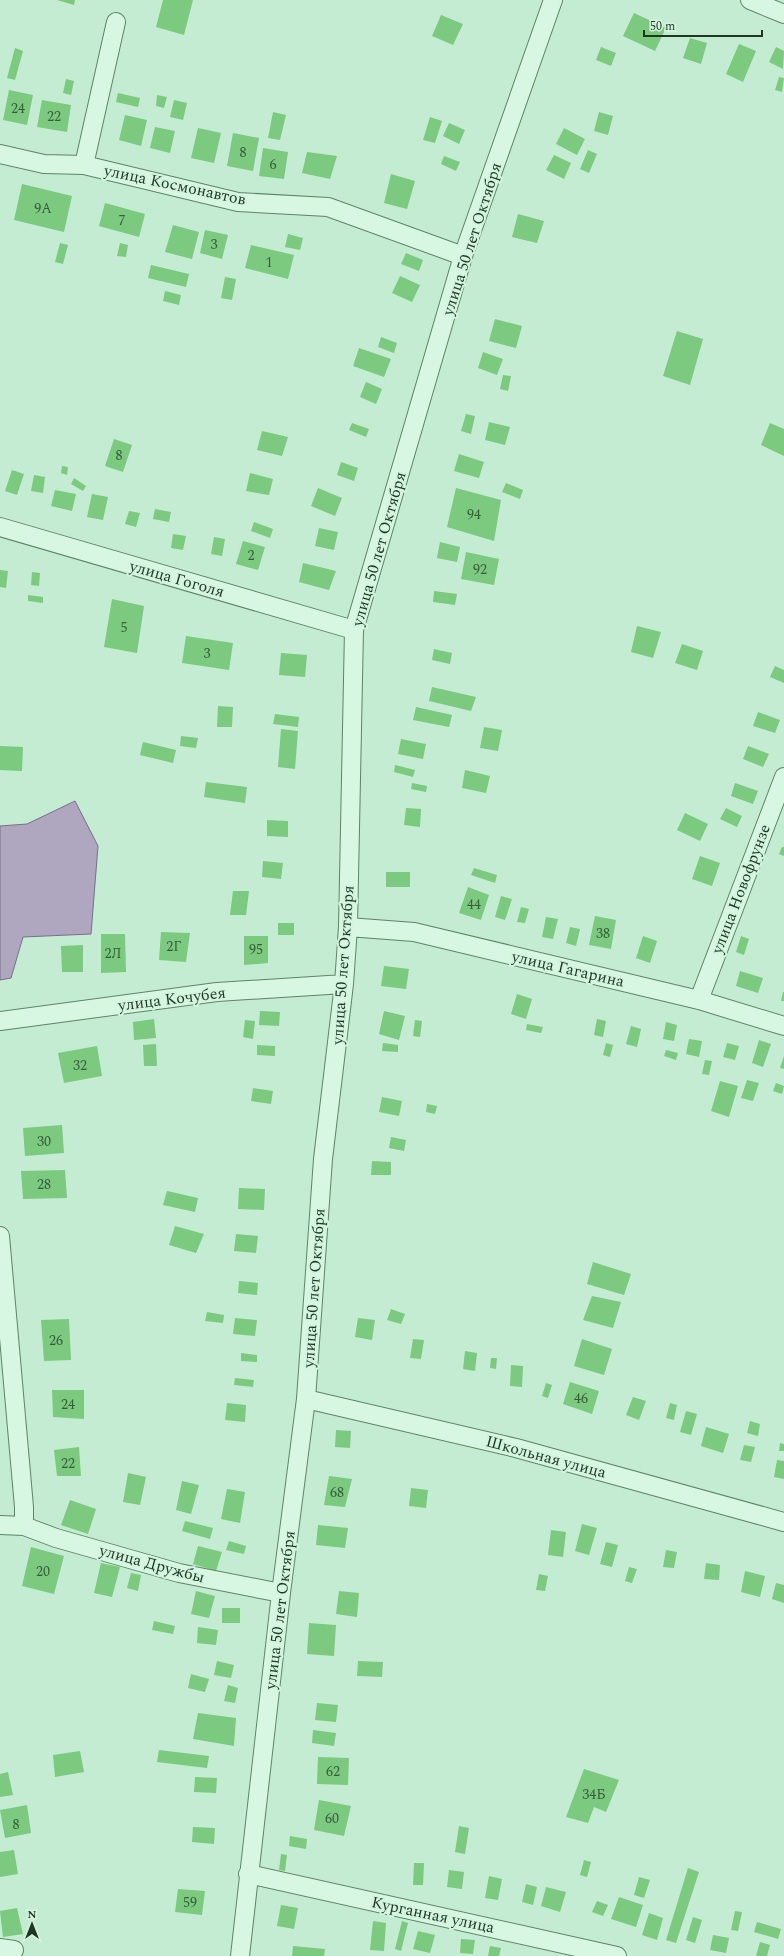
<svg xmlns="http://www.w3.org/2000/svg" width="784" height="1956" font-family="Spectral,serif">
  <rect width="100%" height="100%" fill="#c4ecd2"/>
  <!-- water -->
  <path fill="#afa6bf" stroke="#7a6d8d" d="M 75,801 L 98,846 L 91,934 L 23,937 L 11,978 L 0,980 L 0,826 L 27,824 Z"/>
  <!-- building -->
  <path fill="#7cc980" d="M 57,0 L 75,0 L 74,5 Z
    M 163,0 L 193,0 L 184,35 L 156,27 Z
    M 634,13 L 666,28 L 655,51 L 623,36 Z
    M 441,15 L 463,24 L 453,45 L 432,36 Z
    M 690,38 L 707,43 L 701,64 L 683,58 Z
    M 739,44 L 756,51 L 743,82 L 726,74 Z
    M 601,47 L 616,53 L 611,66 L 596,60 Z
    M 776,47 L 784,51 L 783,69 L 769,62 Z
    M 15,48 L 23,51 L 15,80 L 7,78 Z
    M 779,77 L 784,78 L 782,92 L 775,90 Z
    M 66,79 L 74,81 L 71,95 L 63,93 Z
    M 9,90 L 33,95 L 27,125 L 3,120 Z
    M 118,93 L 140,98 L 138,107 L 116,102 Z
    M 157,95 L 167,97 L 164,108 L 156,106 Z
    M 42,100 L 71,105 L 67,132 L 37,127 Z
    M 174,100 L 187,103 L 183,120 L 170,117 Z
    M 273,112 L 286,115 L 280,140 L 268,138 Z
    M 599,112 L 613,116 L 608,135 L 594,131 Z
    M 125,115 L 147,120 L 141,146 L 119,140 Z
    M 430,117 L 442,121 L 435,143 L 423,140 Z
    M 449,123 L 465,130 L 459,144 L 443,136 Z
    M 155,127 L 175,131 L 170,153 L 150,148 Z
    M 198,128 L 221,133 L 214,163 L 191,158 Z
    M 564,128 L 585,139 L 577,155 L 556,144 Z
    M 233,133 L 259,138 L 253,171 L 227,166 Z
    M 263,148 L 288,152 L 284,179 L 259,176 Z
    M 588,150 L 597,154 L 589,173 L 580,169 Z
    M 307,152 L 337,156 L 330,179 L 302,173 Z
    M 554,155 L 571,163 L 564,179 L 546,170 Z
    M 444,156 L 460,162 L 456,171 L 441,164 Z
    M 391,174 L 415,181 L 407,209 L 384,203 Z
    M 22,184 L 72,196 L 64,232 L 14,220 Z
    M 105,203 L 145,214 L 139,237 L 99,226 Z
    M 518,214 L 544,221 L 537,243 L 512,237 Z
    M 173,225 L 199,232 L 192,259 L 165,252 Z
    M 205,230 L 228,235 L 222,259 L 200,253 Z
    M 288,234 L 303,238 L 300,250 L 285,247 Z
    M 60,243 L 68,245 L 63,264 L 55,262 Z
    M 120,243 L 128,245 L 126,257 L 117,256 Z
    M 251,245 L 294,255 L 288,279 L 245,268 Z
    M 406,253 L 423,260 L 419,271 L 401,264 Z
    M 151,265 L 189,274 L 186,287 L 148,278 Z
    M 400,276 L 420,285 L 412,302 L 392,293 Z
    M 225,277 L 236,279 L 232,300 L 221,298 Z
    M 165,291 L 181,295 L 179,305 L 163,301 Z
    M 495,319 L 522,326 L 516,348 L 489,341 Z
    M 677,331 L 703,339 L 690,385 L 663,376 Z
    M 381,337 L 397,343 L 394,353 L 378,347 Z
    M 359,348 L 391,359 L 384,377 L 353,366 Z
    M 483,352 L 503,359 L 497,375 L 478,368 Z
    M 503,375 L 511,376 L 508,391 L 500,389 Z
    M 366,382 L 382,389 L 376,404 L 360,397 Z
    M 466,414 L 475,416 L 471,434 L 461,431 Z
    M 489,422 L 510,427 L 505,445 L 485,440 Z
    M 352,423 L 369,429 L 366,437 L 349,430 Z
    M 770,423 L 784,429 L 784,456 L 761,445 Z
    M 262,431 L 288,437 L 282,456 L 257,450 Z
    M 114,439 L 132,445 L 123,472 L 105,466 Z
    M 459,454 L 484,462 L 479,478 L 454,471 Z
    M 341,462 L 358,468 L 354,481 L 337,475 Z
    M 62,466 L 68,467 L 67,475 L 61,473 Z
    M 12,470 L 24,474 L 17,495 L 5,491 Z
    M 250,473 L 273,479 L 269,495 L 246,491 Z
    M 34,475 L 45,477 L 43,493 L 31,491 Z
    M 74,478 L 86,486 L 83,491 L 71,484 Z
    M 506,483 L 523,490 L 520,499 L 502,492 Z
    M 318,488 L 342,498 L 335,516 L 311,506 Z
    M 456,488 L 501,500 L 494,541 L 447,527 Z
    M 55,490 L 76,494 L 72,511 L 51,506 Z
    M 92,494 L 108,497 L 103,520 L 87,517 Z
    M 155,509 L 171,512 L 169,522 L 153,519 Z
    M 129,511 L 140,513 L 136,527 L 125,524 Z
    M 254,522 L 273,529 L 270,538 L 251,531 Z
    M 319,528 L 338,532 L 334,550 L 315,546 Z
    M 173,534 L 186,536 L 183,550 L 171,548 Z
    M 214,537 L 225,539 L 222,556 L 211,554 Z
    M 243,541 L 265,547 L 258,570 L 236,564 Z
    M 440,542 L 460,547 L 457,562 L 437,558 Z
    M 466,552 L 499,559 L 494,585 L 461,579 Z
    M 303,563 L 336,571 L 329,590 L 299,582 Z
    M 0,570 L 8,571 L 6,588 L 0,587 Z
    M 32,572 L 40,573 L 39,586 L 31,585 Z
    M 434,591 L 457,594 L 455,605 L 433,602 Z
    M 28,595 L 43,597 L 43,603 L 28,601 Z
    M 112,599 L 144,606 L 137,653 L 104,647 Z
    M 637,626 L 661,632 L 653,658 L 631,652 Z
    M 186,636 L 233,643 L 229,670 L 182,663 Z
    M 682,644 L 703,651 L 697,670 L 675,663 Z
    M 434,649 L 452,653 L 450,664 L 432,660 Z
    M 281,653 L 307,655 L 305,677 L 279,675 Z
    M 775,666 L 784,670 L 784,683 L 770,677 Z
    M 432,687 L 476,697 L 471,711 L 429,701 Z
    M 218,706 L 233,707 L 232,727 L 217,727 Z
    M 416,707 L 452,715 L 449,727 L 413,720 Z
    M 758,712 L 780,720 L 775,733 L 753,726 Z
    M 275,714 L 299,717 L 298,727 L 273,724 Z
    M 484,727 L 502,730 L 498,751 L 480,748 Z
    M 281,729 L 298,731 L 295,769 L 278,767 Z
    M 181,736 L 198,738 L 196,748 L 180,746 Z
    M 401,739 L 426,744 L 423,759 L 398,754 Z
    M 143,742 L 176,750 L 173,763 L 140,755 Z
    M 0,746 L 23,747 L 22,771 L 0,770 Z
    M 748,746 L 769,754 L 763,767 L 743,759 Z
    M 395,765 L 415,770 L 413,777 L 394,772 Z
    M 465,770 L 490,776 L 486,793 L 462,788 Z
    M 206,782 L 247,787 L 245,803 L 204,797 Z
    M 412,783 L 427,786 L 426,792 L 411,789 Z
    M 735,783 L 758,791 L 753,804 L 731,796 Z
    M 406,808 L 421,809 L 420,827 L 404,825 Z
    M 726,808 L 742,816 L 737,827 L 720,819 Z
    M 685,813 L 708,824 L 700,841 L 677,830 Z
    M 267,820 L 288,821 L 288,837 L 267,836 Z
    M 782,847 L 784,847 L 784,856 L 779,854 Z
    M 700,856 L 720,863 L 712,886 L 692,879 Z
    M 263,861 L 283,863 L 281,879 L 262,877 Z
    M 474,868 L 497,875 L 495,883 L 471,875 Z
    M 386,872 L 410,872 L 410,887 L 386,887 Z
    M 468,887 L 489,895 L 481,920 L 459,913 Z
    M 233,891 L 249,891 L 246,915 L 230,915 Z
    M 501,896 L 512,899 L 505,920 L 495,917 Z
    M 521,907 L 529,909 L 525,923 L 517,922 Z
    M 595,916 L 616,920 L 611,949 L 589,945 Z
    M 546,917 L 558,919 L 553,939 L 542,937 Z
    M 278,923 L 294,923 L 294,935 L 278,935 Z
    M 570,927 L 580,929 L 576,946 L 566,943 Z
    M 161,932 L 190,933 L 186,962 L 159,960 Z
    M 101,934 L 125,934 L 126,972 L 101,973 Z
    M 244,936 L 268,936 L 268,963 L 244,965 Z
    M 643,936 L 657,941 L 650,963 L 636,958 Z
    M 741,936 L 749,939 L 744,955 L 736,952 Z
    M 83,945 L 83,972 L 62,972 L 61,946 Z
    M 384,966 L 409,969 L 406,989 L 381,986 Z
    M 740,971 L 763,978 L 758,993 L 736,986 Z
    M 783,992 L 784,992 L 784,1001 L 781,1001 Z
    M 517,994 L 532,999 L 526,1019 L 511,1014 Z
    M 260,1011 L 280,1012 L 279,1026 L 259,1025 Z
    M 384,1011 L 405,1016 L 399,1040 L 379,1034 Z
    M 154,1019 L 156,1038 L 134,1040 L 133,1022 Z
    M 597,1019 L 606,1021 L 603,1037 L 594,1035 Z
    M 245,1020 L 255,1021 L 253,1039 L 243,1037 Z
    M 415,1020 L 422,1021 L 420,1037 L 413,1036 Z
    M 666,1022 L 677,1025 L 674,1041 L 663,1039 Z
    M 527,1024 L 543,1027 L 541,1033 L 526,1030 Z
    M 631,1026 L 641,1029 L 637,1047 L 626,1044 Z
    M 689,1039 L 702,1041 L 699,1057 L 686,1054 Z
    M 759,1040 L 771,1044 L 763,1067 L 752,1063 Z
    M 383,1043 L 398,1045 L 398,1052 L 382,1051 Z
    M 606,1043 L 613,1045 L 610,1057 L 603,1055 Z
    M 727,1043 L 739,1046 L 735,1060 L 723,1057 Z
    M 156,1044 L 157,1066 L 144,1066 L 143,1045 Z
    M 257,1045 L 275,1046 L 275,1056 L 257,1055 Z
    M 97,1046 L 102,1076 L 64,1083 L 58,1053 Z
    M 666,1050 L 678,1053 L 676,1060 L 664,1056 Z
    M 784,1056 L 784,1069 L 780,1068 Z
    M 705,1060 L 712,1061 L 709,1075 L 702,1074 Z
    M 747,1080 L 759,1083 L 753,1101 L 741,1098 Z
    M 720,1081 L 738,1086 L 729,1117 L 711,1111 Z
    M 776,1083 L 784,1086 L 782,1094 L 773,1091 Z
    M 253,1088 L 273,1091 L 271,1104 L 251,1101 Z
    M 382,1097 L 402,1101 L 399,1116 L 379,1112 Z
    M 427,1104 L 437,1106 L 435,1114 L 426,1112 Z
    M 62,1125 L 64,1153 L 25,1156 L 23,1128 Z
    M 391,1137 L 406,1140 L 404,1151 L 389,1148 Z
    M 372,1161 L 391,1162 L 391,1175 L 371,1175 Z
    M 65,1170 L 67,1198 L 23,1199 L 21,1171 Z
    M 239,1188 L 265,1189 L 264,1210 L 238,1209 Z
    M 167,1191 L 198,1198 L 195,1212 L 163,1205 Z
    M 175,1226 L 204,1234 L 196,1253 L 169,1245 Z
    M 236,1234 L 258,1236 L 256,1253 L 234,1251 Z
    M 593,1262 L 631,1274 L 624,1295 L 587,1284 Z
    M 239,1281 L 258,1283 L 257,1295 L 238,1293 Z
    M 592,1296 L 621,1302 L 613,1328 L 583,1320 Z
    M 391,1309 L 405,1314 L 401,1324 L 387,1320 Z
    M 207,1312 L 224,1315 L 223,1323 L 205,1321 Z
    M 235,1318 L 257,1320 L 255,1336 L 233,1334 Z
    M 358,1318 L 375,1320 L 372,1340 L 355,1337 Z
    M 69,1319 L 71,1360 L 44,1361 L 41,1320 Z
    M 413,1339 L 424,1340 L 421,1359 L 410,1358 Z
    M 582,1339 L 612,1349 L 604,1375 L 574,1366 Z
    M 465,1351 L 477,1353 L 475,1371 L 463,1369 Z
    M 241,1353 L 257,1355 L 257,1362 L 241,1361 Z
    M 491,1358 L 497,1358 L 496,1369 L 490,1368 Z
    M 511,1365 L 523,1366 L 522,1387 L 510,1386 Z
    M 235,1378 L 254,1380 L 253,1387 L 234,1385 Z
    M 570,1382 L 599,1391 L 592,1414 L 563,1404 Z
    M 546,1383 L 552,1385 L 548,1398 L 542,1396 Z
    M 52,1390 L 84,1390 L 84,1419 L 53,1417 Z
    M 633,1397 L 646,1401 L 639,1420 L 626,1415 Z
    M 227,1403 L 246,1405 L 245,1422 L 225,1420 Z
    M 670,1403 L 677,1405 L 674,1420 L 666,1418 Z
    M 686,1411 L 697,1414 L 691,1435 L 680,1432 Z
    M 750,1421 L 760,1424 L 758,1436 L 747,1433 Z
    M 706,1427 L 729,1434 L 723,1453 L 701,1446 Z
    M 336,1430 L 351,1431 L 350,1448 L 335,1447 Z
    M 780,1443 L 784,1444 L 784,1451 L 779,1451 Z
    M 744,1445 L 755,1447 L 751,1462 L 740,1460 Z
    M 79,1447 L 81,1476 L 57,1476 L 54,1450 Z
    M 777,1460 L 784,1461 L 784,1479 L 774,1477 Z
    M 128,1473 L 146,1477 L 140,1505 L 123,1502 Z
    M 329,1476 L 352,1479 L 345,1507 L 324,1505 Z
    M 182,1481 L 199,1485 L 191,1514 L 176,1510 Z
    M 411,1488 L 428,1490 L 426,1508 L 409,1506 Z
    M 227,1489 L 245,1492 L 240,1523 L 221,1519 Z
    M 70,1500 L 96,1509 L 88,1534 L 61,1525 Z
    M 185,1521 L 213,1528 L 210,1539 L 182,1531 Z
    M 582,1524 L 597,1528 L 589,1555 L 575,1551 Z
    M 318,1525 L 348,1528 L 345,1548 L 316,1545 Z
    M 551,1530 L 566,1532 L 563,1557 L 548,1555 Z
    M 229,1541 L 246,1546 L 244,1554 L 226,1550 Z
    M 606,1542 L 618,1545 L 612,1567 L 600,1564 Z
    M 198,1546 L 222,1552 L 216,1571 L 193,1564 Z
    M 31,1547 L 64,1556 L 54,1594 L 22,1586 Z
    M 666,1550 L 677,1552 L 674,1568 L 663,1567 Z
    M 101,1563 L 120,1567 L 112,1597 L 94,1593 Z
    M 706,1563 L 720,1565 L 719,1580 L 704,1579 Z
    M 629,1567 L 637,1569 L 632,1583 L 625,1581 Z
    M 745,1571 L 765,1576 L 760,1597 L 741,1592 Z
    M 131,1573 L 141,1575 L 138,1591 L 127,1588 Z
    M 539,1574 L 548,1576 L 545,1591 L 536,1590 Z
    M 776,1583 L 784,1585 L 784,1603 L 772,1599 Z
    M 196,1591 L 215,1596 L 209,1618 L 191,1614 Z
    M 339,1591 L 359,1593 L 357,1617 L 336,1614 Z
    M 222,1608 L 240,1608 L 240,1623 L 222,1623 Z
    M 154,1621 L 175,1626 L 173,1634 L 152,1630 Z
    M 309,1623 L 336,1625 L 334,1656 L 307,1654 Z
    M 198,1627 L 218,1630 L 216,1645 L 197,1643 Z
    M 217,1661 L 234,1665 L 231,1678 L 214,1675 Z
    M 358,1661 L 383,1662 L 382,1677 L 357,1676 Z
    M 191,1674 L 209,1679 L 205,1692 L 188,1688 Z
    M 228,1685 L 238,1688 L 235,1703 L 224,1701 Z
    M 317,1703 L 338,1705 L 336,1722 L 315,1720 Z
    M 198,1713 L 236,1718 L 234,1746 L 193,1739 Z
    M 313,1730 L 336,1733 L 334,1746 L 312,1743 Z
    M 159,1750 L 209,1756 L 207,1768 L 157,1762 Z
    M 80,1751 L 84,1772 L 55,1777 L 53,1755 Z
    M 318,1757 L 349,1758 L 348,1785 L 317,1784 Z
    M 584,1769 L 619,1780 L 606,1812 L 594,1807 L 588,1823 L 566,1817 Z
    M 8,1772 L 13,1795 L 0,1797 L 0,1774 Z
    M 195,1777 L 217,1778 L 216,1793 L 194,1792 Z
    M 319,1800 L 351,1806 L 344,1836 L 314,1830 Z
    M 27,1805 L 31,1833 L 5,1838 L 0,1810 Z
    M 459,1826 L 469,1828 L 465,1854 L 455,1852 Z
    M 193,1827 L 215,1828 L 214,1844 L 192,1842 Z
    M 290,1836 L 307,1839 L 306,1849 L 289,1846 Z
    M 14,1850 L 18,1874 L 0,1877 L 0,1852 Z
    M 281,1854 L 287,1855 L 285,1871 L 279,1870 Z
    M 584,1860 L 591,1862 L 587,1877 L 580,1875 Z
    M 414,1863 L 424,1863 L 423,1885 L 413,1885 Z
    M 688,1868 L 699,1872 L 676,1943 L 666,1940 Z
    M 449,1870 L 464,1872 L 462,1889 L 447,1887 Z
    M 489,1876 L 502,1879 L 498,1900 L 485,1898 Z
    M 639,1877 L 650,1880 L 644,1898 L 634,1895 Z
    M 526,1884 L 537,1887 L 533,1905 L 522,1902 Z
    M 546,1887 L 566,1892 L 560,1912 L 541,1906 Z
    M 178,1889 L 205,1891 L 202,1915 L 175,1912 Z
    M 619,1897 L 643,1905 L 636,1927 L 611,1919 Z
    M 597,1901 L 608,1905 L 603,1916 L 592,1912 Z
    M 281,1905 L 298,1908 L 294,1929 L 277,1926 Z
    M 17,1908 L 23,1934 L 3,1937 L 0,1911 Z
    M 735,1911 L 742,1912 L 738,1931 L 731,1930 Z
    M 649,1913 L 663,1918 L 657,1940 L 642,1935 Z
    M 693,1917 L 702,1920 L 695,1943 L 686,1940 Z
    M 373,1921 L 386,1923 L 384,1951 L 370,1950 Z
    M 402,1921 L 408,1923 L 401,1951 L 395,1949 Z
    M 757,1922 L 781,1929 L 778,1939 L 754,1932 Z
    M 418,1931 L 435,1935 L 430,1953 L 413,1949 Z
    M 713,1935 L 729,1938 L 726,1953 L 710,1950 Z
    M 461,1939 L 475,1940 L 473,1954 L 460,1953 Z
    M 760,1942 L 770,1945 L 767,1956 L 756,1956 Z
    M 293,1946 L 325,1949 L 324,1956 L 292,1956 Z
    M 490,1946 L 501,1948 L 499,1956 L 488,1956 Z"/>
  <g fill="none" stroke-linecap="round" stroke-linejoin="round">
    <defs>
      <path id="street" d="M 750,0 L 784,14
        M 0,154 L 44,164 L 84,165 L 238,202 L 328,207 L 463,256
        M 84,165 L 116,22
        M 0,527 L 354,630
        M 348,927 L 414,932 L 699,1000 L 784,1026
        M 699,1000 L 784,777
        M 0,1021 L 217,992 L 344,984
        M 0,1236 L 24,1507 L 24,1526
        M 306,1399 L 516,1448 L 784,1522
        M 0,1525 L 24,1526 L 56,1538 L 179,1573 L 281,1593
        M 248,1874 L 617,1956
        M 0,1948 L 14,1950
        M 240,1956 L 281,1593 L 306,1399 L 323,1159 L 344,984 L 348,927 L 354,630 L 463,256 L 553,0"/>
    </defs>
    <!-- street casing -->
    <use href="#street" stroke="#5b8663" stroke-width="20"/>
    <!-- street -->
    <use href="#street" stroke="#d7f7e2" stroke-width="18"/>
  </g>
  <g text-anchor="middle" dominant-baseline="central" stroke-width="4" stroke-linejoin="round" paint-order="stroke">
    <!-- number labels -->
    <g font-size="14" fill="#365c3a">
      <text x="18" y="108">24</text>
      <text x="54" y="116">22</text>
      <text x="243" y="152">8</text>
      <text x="273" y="164">6</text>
      <text x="43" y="208">9А</text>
      <text x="122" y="220">7</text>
      <text x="214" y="244">3</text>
      <text x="269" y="262">1</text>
      <text x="119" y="455">8</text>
      <text x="474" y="514">94</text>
      <text x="251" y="555">2</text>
      <text x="480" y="569">92</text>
      <text x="124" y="627">5</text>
      <text x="207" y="653">3</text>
      <text x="474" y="904">44</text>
      <text x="603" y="933">38</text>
      <text x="174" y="946">2Г</text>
      <text x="256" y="949">95</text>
      <text x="113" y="953">2Л</text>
      <text x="80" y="1065">32</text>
      <text x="44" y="1141">30</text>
      <text x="44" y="1184">28</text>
      <text x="56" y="1340">26</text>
      <text x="581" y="1398">46</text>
      <text x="68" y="1404">24</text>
      <text x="68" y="1463">22</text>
      <text x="337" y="1492">68</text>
      <text x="43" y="1571">20</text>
      <text x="333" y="1771">62</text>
      <text x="594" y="1794">34Б</text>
      <text x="332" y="1818">60</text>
      <text x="16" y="1824">8</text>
      <text x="190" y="1902">59</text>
    </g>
    <!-- street labels -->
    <g font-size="16" fill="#1f3722" stroke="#d3f4df">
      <text transform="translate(175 185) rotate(12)">улица Космонавтов</text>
      <text transform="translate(472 239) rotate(-72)">улица 50 лет Октября</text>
      <text transform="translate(379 549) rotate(-74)">улица 50 лет Октября</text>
      <text transform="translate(177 579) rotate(16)">улица Гоголя</text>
      <text transform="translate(741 889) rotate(-69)">улица Новофрунзе</text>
      <text transform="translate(343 965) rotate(-86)">улица 50 лет Октября</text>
      <text transform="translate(568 969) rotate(13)">улица Гагарина</text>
      <text transform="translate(172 999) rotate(-7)">улица Кочубея</text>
      <text transform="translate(314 1288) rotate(-86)">улица 50 лет Октября</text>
      <text transform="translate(546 1457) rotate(15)">Школьная улица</text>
      <text transform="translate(152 1564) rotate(15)">улица Дружбы</text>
      <text transform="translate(280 1610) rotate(-83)">улица 50 лет Октября</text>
      <text transform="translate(433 1915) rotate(12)">Курганная улица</text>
    </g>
  </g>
  <!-- north arrow -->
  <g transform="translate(32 1924)" stroke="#d3f4df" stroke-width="3" paint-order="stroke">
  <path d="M0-3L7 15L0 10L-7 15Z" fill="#1f3722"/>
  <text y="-6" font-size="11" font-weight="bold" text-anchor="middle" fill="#1f3722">N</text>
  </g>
  <!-- scale -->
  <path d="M644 30v6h118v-6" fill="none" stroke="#1f3722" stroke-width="2"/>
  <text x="650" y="30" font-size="12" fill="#1f3722" stroke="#d3f4df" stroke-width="3" paint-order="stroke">50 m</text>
</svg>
